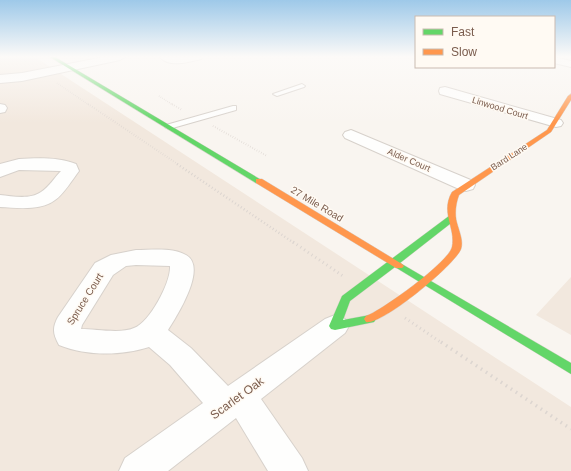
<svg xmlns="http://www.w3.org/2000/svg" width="571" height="471" font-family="Arial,sans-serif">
  <rect width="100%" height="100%" fill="#f9f5f0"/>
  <!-- residential -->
  <path fill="#f2e8de" d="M 0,57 L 35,57 L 571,407 L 571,471 L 0,471 Z
    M 571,277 L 571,335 L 536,315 Z"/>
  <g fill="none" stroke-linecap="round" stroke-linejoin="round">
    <defs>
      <path id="lane" d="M 302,84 L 305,86 L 304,87 L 277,96 L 273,94 Z
        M 233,106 L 236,106 L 236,110 L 169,129 L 165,127 L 166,125 Z"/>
      <path id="street" d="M 104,57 L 125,57 L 120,60 L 22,81 L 0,83 L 0,75 L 22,73 Z
        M 160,57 L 202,57 L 201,59 C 189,62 169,68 160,57 Z
        M 554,57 L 571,61 L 571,67 L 554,63 Z
        M 445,87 L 561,120 L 563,123 L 561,126 L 556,127 L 440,94 L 439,91 L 440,88 Z
        M 0,104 L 5,105 L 7,108 L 5,112 L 0,113 Z
        M 351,130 L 473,181 L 475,185 L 473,189 L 466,191 L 459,189 L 345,138 L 343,135 L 345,132 Z
        M 19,159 C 37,158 59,157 76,164 L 79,171 C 73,179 63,195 55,200 C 41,211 17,208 0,207 L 0,195 C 12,196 30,200 41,192 C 49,187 55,177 61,171 L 19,170 L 0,177 L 0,164 Z
        M 136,250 C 151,250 172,247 186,255 C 208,267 177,316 168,330 L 191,348 L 228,386 L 325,319 L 335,315 L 345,319 L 349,326 L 345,333 L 261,399 L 302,458 L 308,471 L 268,471 L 236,418 L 168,471 L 119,471 L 125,458 L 203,403 L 170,365 L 149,347 C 121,356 86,356 59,345 C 53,334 52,328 58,317 L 95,263 L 111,255 ZM 136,265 L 170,266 C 171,282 150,322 134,328 C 121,334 95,329 81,329 L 82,325 L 113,275 L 126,266 Z"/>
      <path id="fast" d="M 50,57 L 55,57 L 263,181 L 262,183 L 256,183 Z
        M 452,215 L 456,218 L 455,220 L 400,263 L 571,363 L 571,374 L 395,267 L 350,301 L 343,320 L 370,315 L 374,316 L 376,319 L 374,322 L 335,330 L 331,329 L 329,326 L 342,296 L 449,216 Z"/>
      <path id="slow" d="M 571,94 L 571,100 L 551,132 L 459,195 C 456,203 455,211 456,219 C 458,229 464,240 461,249 C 455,265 381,326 366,322 L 364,319 L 366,316 C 381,311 449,262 452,247 C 456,228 440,213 452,192 L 547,130 L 568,96 Z
        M 256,179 L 262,179 L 402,264 L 404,266 L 402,268 L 396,268 L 256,183 Z"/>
    </defs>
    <!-- lane casing -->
    <use href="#lane" stroke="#d7d1cb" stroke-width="2"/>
    <!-- street casing -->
    <use href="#street" stroke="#d7d1cb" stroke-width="2"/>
    <!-- fast casing -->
    <use href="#fast" stroke="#d9d2cb" stroke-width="1"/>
    <!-- slow casing -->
    <use href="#slow" stroke="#d9d2cb" stroke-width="1"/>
    <!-- path-far4 -->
    <path stroke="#dcd5d0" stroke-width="1.5" stroke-dasharray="0.5 1.5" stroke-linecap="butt" d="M 19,57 L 27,62
      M 57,83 L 89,105
      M 159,96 L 173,105"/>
    <!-- path-far3 -->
    <path stroke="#dcd5d0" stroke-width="2" stroke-dasharray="0.5 2" stroke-linecap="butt" d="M 88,104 L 179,165
      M 172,104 L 182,110
      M 213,126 L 267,156"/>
    <!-- path-far2 -->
    <path stroke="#dcd5d0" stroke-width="2.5" stroke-dasharray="1 2.5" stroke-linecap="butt" d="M 177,164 L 294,243"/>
    <!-- path-far1 -->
    <path stroke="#dcd5d0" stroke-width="3" stroke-dasharray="1 3.5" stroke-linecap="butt" d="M 293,242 L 343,276
      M 405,318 L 442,343"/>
    <!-- path -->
    <path stroke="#dcd5d0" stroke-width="3.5" stroke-dasharray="1.5 4.5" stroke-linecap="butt" d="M 441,342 L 571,429"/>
    <!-- lane -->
    <use href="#lane" fill="#fefefd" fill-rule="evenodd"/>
    <!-- street -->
    <use href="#street" fill="#fefefd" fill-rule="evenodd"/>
    <!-- fast -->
    <use href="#fast" fill="#63d668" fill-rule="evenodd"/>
    <!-- slow -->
    <use href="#slow" fill="#ff974d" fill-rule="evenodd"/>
  </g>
  <!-- sky -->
  <linearGradient id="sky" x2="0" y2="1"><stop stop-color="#9ec9e9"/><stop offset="0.46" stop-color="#fcfaf8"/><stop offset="1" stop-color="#fcfaf8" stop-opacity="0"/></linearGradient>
  <rect width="571" height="123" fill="url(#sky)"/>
  <g text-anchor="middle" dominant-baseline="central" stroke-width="3" stroke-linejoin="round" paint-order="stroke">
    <!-- far-street labels -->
    <g font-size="9" fill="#7a5c4d" stroke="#fffaf3">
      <text transform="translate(500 108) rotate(17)">Linwood Court</text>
      <text transform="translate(509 157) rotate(-33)">Bard Lane</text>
      <text transform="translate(409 160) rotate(23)">Alder Court</text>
    </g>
    <!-- street labels -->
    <g font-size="10" fill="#7a5c4d" stroke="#fffaf3">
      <text transform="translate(317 204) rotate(31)">27 Mile Road</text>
      <text transform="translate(85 299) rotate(-58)">Spruce Court</text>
    </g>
    <!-- near-street labels -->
    <g font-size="12" fill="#7a5c4d" stroke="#fffaf3">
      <text transform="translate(237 398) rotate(-36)">Scarlet Oak</text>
    </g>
  </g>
  <!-- legend -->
  <rect x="415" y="16" width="140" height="52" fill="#fffaf3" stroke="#cabbb1"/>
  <rect x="423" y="29" width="20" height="6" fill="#63d668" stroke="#cabbb1"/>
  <text x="451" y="36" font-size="12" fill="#7a5c4d">Fast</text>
  <rect x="423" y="49" width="20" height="6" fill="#ff974d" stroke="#cabbb1"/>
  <text x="451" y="56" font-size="12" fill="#7a5c4d">Slow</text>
</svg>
